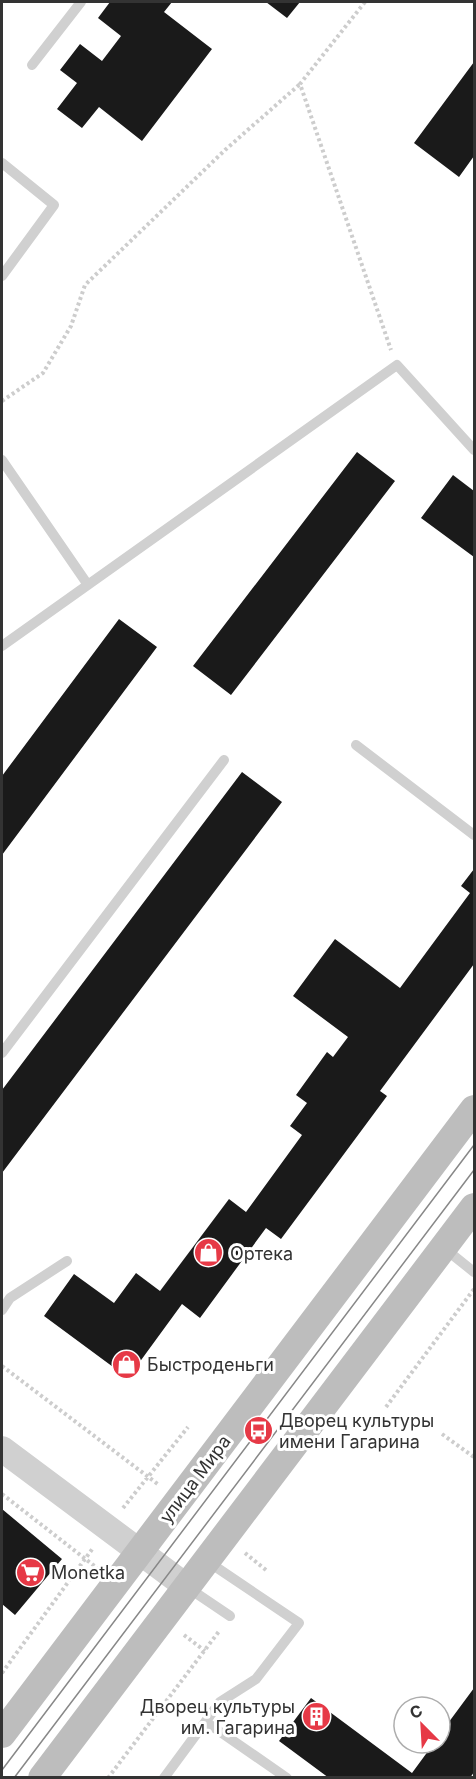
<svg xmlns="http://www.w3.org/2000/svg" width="476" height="1779" font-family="Inter,sans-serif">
  <rect width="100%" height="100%" fill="#fff"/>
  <!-- building -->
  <path fill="#1a1a1a" d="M 110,2 L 172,2 L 164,12 L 212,49 L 142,141 L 99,107 L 82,128 L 57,109 L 77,83 L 60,70 L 80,44 L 102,61 L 121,36 L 98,18 Z
    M 266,2 L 300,2 L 287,18 Z
    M 474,62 L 474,156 L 459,177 L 414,143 Z
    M 357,452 L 395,481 L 231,695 L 193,666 Z
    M 453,475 L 474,491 L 474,557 L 421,518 Z
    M 119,619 L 157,647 L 2,855 L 2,776 Z
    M 242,772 L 282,802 L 2,1173 L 2,1090 Z
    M 474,869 L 474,964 L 380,1091 L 387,1096 L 281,1239 L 266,1228 L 200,1318 L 182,1304 L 128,1378 L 44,1316 L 74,1274 L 114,1303 L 136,1273 L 160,1291 L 229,1199 L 246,1212 L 302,1135 L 290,1126 L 307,1103 L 296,1095 L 327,1052 L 333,1057 L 348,1037 L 293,996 L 335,939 L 400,988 L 470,893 L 461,886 Z
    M 2,1509 L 62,1559 L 15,1615 L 2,1604 Z
    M 474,1688 L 474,1772 L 470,1778 L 329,1778 L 279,1741 L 311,1698 L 412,1773 L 434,1743 L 440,1743 L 440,1734 Z"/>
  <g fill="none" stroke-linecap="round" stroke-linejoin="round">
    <!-- path -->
    <path stroke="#cdcdcd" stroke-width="4" stroke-dasharray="3 3" stroke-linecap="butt" d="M 365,2 L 300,84 L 391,350
      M 2,401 L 43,373 L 71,326 L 85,285 L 225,150 L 300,84
      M 2,1366 L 159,1485
      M 386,1407 L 474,1289
      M 442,1434 L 474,1457
      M 2,1494 L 97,1568
      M 123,1508 L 188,1427
      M 245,1553 L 266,1570
      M 184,1635 L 205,1651
      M 2,1673 L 93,1548
      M 108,1778 L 220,1630"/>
    <!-- service -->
    <path stroke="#d0d0d0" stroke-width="10" d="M 32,65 L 81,2
      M 2,163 L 54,205 L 2,276
      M 2,460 L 88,585
      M 2,646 L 397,365 L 474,450
      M 356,745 L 474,835
      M 2,1053 L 224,760
      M 444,1248 L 474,1272
      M 2,1310 L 10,1298 L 67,1261
      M 187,1587 L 230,1616
      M 206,1722 L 287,1778
      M 164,1778 L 220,1702 L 256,1679 L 299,1623 L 207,1561"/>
    <!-- tertiary -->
    <path stroke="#d0d0d0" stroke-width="26" d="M 2,1449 L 187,1587"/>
    <!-- secondary -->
    <path stroke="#bdbdbd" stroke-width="28" d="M 2,1734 L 474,1109
      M 42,1778 L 474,1207"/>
    <!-- tram -->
    <path stroke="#888" stroke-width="1.5" d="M 2,1770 L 474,1145
      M 14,1778 L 474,1170"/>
  </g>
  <!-- icons -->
  <defs>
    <symbol id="shop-disc" viewBox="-11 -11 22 22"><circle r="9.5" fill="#e63946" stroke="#fff"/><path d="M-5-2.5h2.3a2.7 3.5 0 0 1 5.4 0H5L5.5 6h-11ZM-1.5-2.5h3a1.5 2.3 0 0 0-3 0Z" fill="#fff"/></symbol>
    <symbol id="bus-disc" viewBox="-11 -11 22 22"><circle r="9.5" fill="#e63946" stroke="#fff"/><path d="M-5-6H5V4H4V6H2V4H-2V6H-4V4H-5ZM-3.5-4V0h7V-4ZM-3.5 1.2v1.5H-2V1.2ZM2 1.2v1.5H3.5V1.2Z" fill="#fff"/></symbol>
    <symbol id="supermarket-disc" viewBox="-11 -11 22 22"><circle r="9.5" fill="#e63946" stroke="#fff"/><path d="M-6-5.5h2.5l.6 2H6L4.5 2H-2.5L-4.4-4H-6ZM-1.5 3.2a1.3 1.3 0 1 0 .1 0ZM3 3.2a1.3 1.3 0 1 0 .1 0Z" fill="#fff"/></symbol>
    <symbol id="building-disc" viewBox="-11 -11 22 22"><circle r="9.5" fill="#e63946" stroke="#fff"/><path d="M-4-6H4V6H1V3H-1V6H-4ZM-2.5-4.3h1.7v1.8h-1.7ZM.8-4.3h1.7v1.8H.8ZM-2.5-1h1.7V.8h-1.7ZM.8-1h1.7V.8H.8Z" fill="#fff"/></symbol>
  </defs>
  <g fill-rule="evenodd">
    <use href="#shop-disc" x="192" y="1236" width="33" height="33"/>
    <use href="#shop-disc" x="110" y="1348" width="33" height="33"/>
    <use href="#bus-disc" x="242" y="1414" width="33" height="33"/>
    <use href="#supermarket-disc" x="14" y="1556" width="33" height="33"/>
    <use href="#building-disc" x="300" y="1700" width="33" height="33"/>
  </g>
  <g text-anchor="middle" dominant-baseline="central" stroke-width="6" stroke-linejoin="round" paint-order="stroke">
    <!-- poi labels -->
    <g font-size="18" fill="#333" stroke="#fff" text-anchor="start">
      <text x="230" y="1253">Ортека</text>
      <text x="147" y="1364">Быстроденьги</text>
      <text x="279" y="1420">Дворец культуры<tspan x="279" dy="21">имени Гагарина</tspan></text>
      <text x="51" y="1572">Monetka</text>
      <text x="295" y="1706" text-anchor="end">Дворец культуры<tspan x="295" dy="21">им. Гагарина</tspan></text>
    </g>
    <!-- street labels -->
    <g font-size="18" fill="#333" stroke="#fff">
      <text transform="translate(195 1479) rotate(-53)">улица Мира</text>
    </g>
  </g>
  <!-- border -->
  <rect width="476" height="1779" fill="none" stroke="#333333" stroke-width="6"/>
  <!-- north arrow -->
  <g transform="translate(422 1725) rotate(336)"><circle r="28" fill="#ffffff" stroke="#adadad" stroke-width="1.5"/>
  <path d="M0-4.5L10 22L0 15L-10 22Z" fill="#e63946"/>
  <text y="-9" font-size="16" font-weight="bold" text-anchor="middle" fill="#333333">С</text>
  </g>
</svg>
